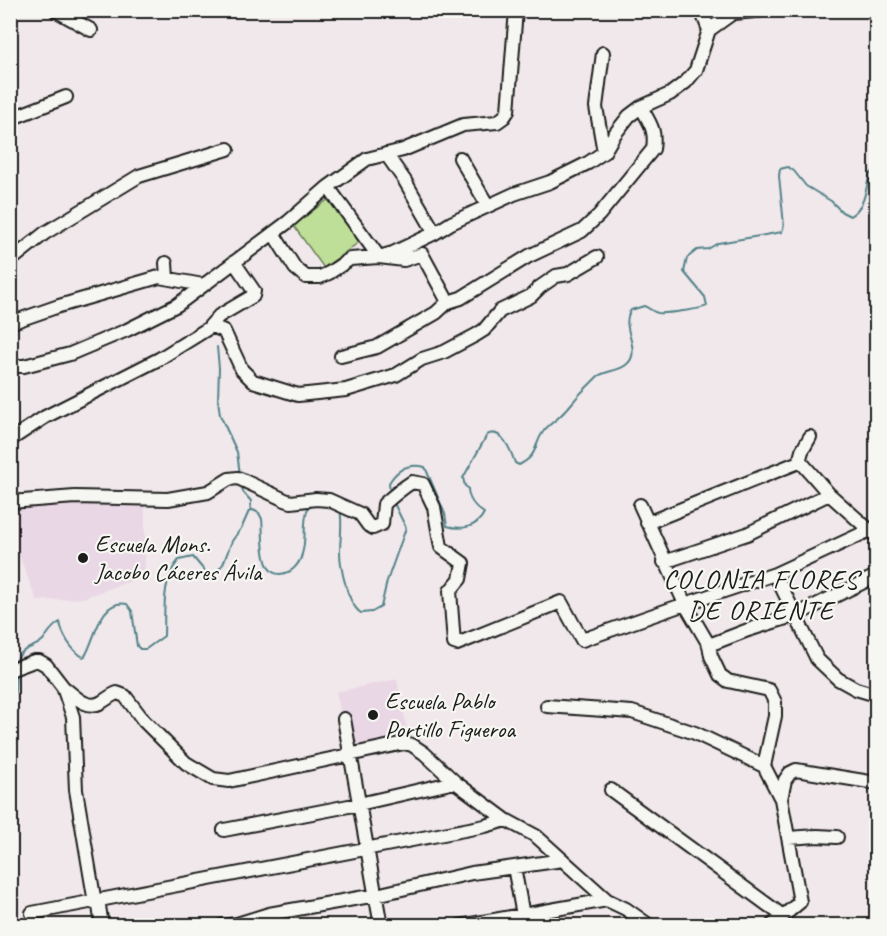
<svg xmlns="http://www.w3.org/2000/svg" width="887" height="936" font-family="Caveat,sans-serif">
  <rect width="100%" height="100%" fill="#f1e8ec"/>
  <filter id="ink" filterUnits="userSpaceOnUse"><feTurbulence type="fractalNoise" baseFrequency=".0167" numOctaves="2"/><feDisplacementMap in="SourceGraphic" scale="12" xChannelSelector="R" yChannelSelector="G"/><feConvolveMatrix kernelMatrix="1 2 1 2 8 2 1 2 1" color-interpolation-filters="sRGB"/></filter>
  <g filter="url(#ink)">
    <!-- built -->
    <path fill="#ead7e5" d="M 145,501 L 145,576 L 83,598 L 37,601 L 11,535 L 11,505 Z
      M 397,679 L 409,739 L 350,752 L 336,692 Z"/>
    <!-- green -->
    <path fill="#bedf98" stroke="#6d7e5a" stroke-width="1.5" d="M 329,199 L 359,242 L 324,268 L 293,225 Z"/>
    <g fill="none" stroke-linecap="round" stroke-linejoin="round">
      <!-- stream -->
      <path stroke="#528387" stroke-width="2" d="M 217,347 L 219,368 L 218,400 L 220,415 L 237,452 L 240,475
        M 241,483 L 243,492 L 251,501 L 251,510
        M 390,493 L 389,483 C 397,469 409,463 425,467 L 445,514 L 447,526 C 461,530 477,528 484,513 C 475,507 468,500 468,488 L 465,486 L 463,478 L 487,435 C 502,427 511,451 515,463 L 519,465 C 539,455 533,446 543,432 C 547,426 554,422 560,416 C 569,408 576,397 585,389 C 589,385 594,380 598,376 C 608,370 625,371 631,359 C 638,345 620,325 631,310 L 644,306 C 650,308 652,312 658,313 C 665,314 702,309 707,306 L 705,297 L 684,272 L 687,258 L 697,250 L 708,249 L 718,243 L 782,232 L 784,225 L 779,176 L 780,169 L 788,167 L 794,171 L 806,186 L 831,201 L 842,212 L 850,216 C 866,206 865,190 870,174 L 876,169
        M 340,510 C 343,523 340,538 340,552 C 340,567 348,605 361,613 L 372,612 L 381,607 L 387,581 L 406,528 L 393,501
        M 17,661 C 20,647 34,649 43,640 C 49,633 51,627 60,622 C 62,635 71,650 83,657 L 85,656 C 96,638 99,599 127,604 L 132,611 L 137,646 L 140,649 L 146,649 L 164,636 C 165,611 161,580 179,560 L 193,557 L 208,575 L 215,574 L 223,564 L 232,541 L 242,527 L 249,511 L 253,510 L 259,513 L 262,519 C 264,532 258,585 288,572 C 294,570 301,561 302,554 C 307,539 302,523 308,508 L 315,505 L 332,507
        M 10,714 L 14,706 L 16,673"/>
      <defs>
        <path id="minor" d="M 55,10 L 91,30
          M 735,13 L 764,10
          M 709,30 L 737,10
          M 603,53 L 596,107 L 604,152
          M 10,119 L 66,97
          M 386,154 L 405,181 L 435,233
          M 460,158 L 488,206
          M 328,187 L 379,257 L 404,260 L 422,254 L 448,302
          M 273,233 L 295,268 L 306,277 L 320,277 L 329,273 L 350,259 L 379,257 L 393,253 L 435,233 L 451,223 L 514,194 L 550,182 L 588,163 L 604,152 L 614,135 L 629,116 L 641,107 L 670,94 L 686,82 L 696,70 L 709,30 L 701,10
          M 10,261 L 45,233 L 139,176 L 228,149
          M 166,263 L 167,278
          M 10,323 L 59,306 L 159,277 L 203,285
          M 210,326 L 219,316 L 253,296 L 254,291 L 234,262
          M 341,356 L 377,347 L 436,313 L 448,302 L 461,298 L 529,256 L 582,231 L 599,215 L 653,149 C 656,129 650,124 641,107
          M 10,366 L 24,366 L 70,354 L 127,330 L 177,305 L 288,222 L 328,187 L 367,159 L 403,150 L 463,125 L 497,122 L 504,117 L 508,111 L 516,10
          M 10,440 L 45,417 L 159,359 L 212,326 L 224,331 L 242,370 L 253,381 L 298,395 L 346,390 L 396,375 L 422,359 L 444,352 L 476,335 L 484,330 L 500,311 L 531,296 L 540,287 L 556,276 L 568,274 L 597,257
          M 799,462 L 802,463 L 829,494 L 876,536
          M 799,462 L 802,451 L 810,437
          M 10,502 L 75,497 L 168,499 L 208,492 L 229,479 L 238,478 L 285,500 L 291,502 L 316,499 L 329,500 L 360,514 L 368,525 L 373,528 L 382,524 L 384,504 C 393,496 401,489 412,482 L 423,484 L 434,507 L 441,547 L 463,563 L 460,579 L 450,591 L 454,643 L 457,644 L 561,602 L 582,640 L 685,604 L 709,645 L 711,656 L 720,675 L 728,681 L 769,690 L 775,702 L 775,716 L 764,766
          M 640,505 L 685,604 L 775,574 L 870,530
          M 647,523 L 799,462
          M 664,562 L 747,534 L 829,494
          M 775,574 L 817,659 L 838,679 L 856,689 L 876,695
          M 709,645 L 748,630 L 796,615 L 876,576
          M 10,670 L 34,661 L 39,661 L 46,665 L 63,687 L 73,717 L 76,790 L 94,897 L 99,906 L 102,926
          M 63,687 C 74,695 86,710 100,703 C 106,700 111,695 117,693 L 125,696 L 144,721 L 186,763 L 213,779 L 229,781 L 404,743 L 412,745 L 424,753 L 455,782 L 506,820 L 536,836 L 607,900 L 626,909 L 650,926
          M 547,706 L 632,712 L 695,733 L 764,766 L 781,799
          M 344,719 L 381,926
          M 611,790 L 783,916
          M 224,830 L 359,804 L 455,782
          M 788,838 L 817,836 L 837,837
          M 514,867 L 525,926
          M 32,913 L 485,826 L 506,820
          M 221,926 L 237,924 L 269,914 L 376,895 L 472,873 L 563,860
          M 460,926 L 607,900
          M 771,926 L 800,902 L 781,799 L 785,780 L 790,773 L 796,770 L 876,783"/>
      </defs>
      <!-- minor casing -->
      <use href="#minor" stroke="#1c1c1c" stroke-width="16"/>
      <!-- minor -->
      <use href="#minor" stroke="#f6f6f2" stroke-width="12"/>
    </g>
  </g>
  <!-- markers -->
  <g fill="#1c1c1c" stroke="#f6f6f2" stroke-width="2">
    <circle cx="83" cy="558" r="6"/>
    <circle cx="373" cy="715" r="6"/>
  </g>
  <g text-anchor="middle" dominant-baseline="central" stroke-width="4.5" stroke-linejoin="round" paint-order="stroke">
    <!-- poi labels -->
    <g font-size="24" fill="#1c1c1c" stroke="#f6f6f2" text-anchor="start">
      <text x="95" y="544">Escuela Mons.<tspan x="95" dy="28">Jacobo Cáceres Ávila</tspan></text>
      <text x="385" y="701">Escuela Pablo<tspan x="385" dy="28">Portillo Figueroa</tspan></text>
    </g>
    <!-- quarter labels -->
    <g font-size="27" letter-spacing="1.5" fill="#1c1c1c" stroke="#f6f6f2">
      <text x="761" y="579">COLONIA FLORES<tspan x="761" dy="31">DE ORIENTE</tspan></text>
    </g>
  </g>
  <!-- margin -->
  <rect width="887" height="936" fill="none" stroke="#f6f6f2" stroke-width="36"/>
  <rect x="18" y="18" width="851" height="900" fill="none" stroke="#1c1c1c" stroke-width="2" filter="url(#ink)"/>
</svg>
